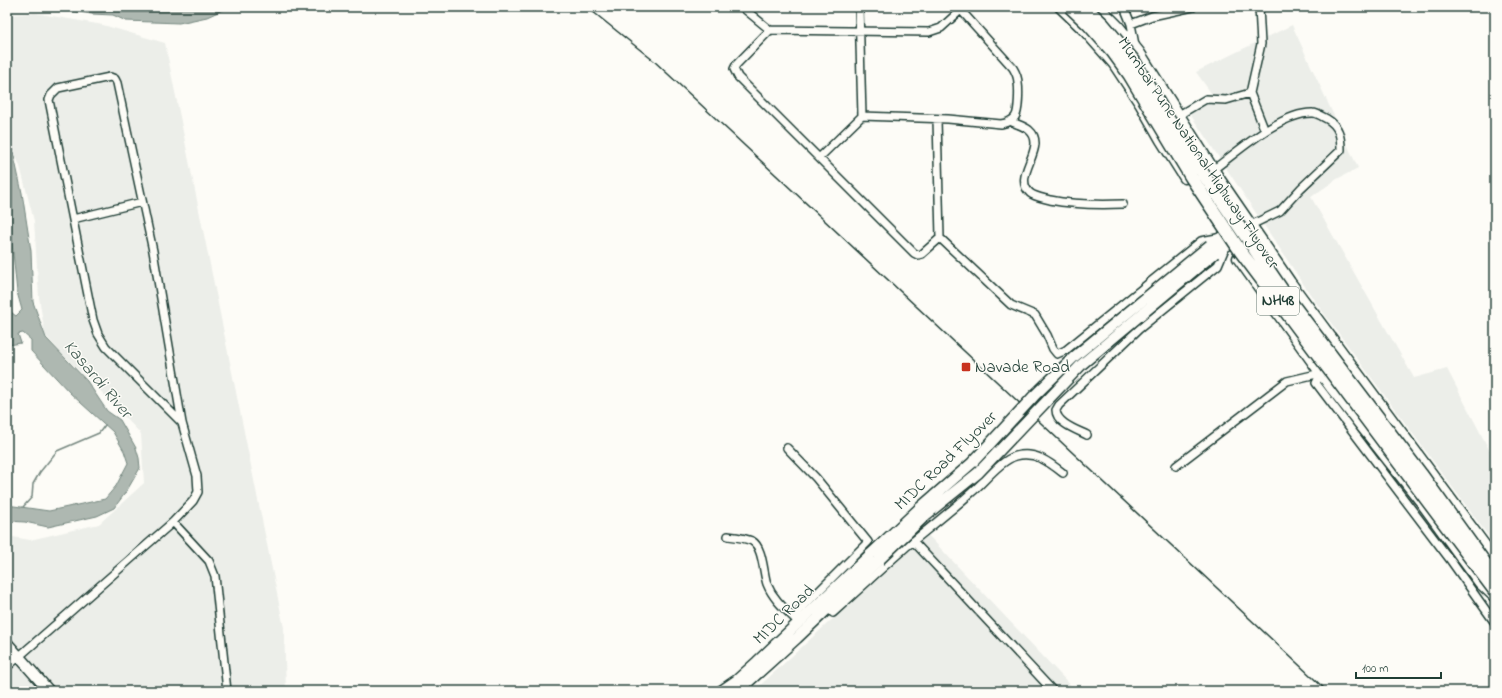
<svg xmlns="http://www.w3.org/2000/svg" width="1502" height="698" font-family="'Indie Flower',sans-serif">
  <rect width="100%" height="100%" fill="#fdfcf7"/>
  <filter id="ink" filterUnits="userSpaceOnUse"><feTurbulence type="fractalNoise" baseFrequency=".025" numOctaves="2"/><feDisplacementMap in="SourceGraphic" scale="8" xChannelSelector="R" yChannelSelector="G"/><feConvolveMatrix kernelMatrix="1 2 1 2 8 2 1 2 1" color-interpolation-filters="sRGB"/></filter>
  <g filter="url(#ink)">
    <!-- built -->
    <path fill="#eceee9" d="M 35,13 L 103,25 L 165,43 L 284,628 L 286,691 L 7,691 L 7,536 L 30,540 L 99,524 L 144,483 L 141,434 L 92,382 L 68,360 L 45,335 L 39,297 L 34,221 L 20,166 L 7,136 L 7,15 Z
      M 1292,25 L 1358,168 L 1337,179 L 1311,197 L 1414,378 L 1447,369 L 1495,461 L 1495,545 L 1314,300 L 1188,111 L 1211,93 L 1196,72 Z
      M 926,533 L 1076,691 L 754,691 Z"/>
    <!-- water -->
    <path fill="#aeb8b1" stroke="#75877f" d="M 44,7 L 229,7 L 207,17 L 179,23 L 126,21 L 113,15 L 92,14 Z
      M 7,140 L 12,147 L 22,193 L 31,251 L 33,302 L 46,338 L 87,381 L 107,411 L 120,420 L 136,448 L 139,458 L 140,468 L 126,492 L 114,508 L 97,516 L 48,527 L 25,522 L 7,521 L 7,505 L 49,511 L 105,499 L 116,486 L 128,463 L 124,451 L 113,432 L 70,393 L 31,351 L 31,340 L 23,333 L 18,334 L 21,343 L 9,345 L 7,338 L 7,296 L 9,298 L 10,306 L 12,313 L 16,316 L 22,310 L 17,292 L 12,243 L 7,221 Z"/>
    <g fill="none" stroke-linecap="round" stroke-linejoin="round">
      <!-- stream -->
      <path stroke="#75877f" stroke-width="1.5" d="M 23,507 L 32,497 L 33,484 L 40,472 L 57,451 L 99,433 L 105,425"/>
      <defs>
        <path id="street" d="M 742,7 L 770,30
          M 859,7 L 862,116
          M 1124,7 L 1131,24 L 1135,45
          M 1259,7 L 1261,44 L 1250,93 L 1265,131
          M 1131,24 L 1152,16 L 1193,7
          M 1179,115 L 1206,99 L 1226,100 L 1250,93
          M 937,119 L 940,238 L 1011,305 L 1035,315 L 1047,335 L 1053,349 L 1057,354 L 1066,350 L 1201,241 L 1217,238
          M 1010,121 C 1016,124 1024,126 1029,130 C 1049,147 1011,176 1030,193 C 1035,197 1043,198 1050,200 C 1075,205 1097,205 1123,204
          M 819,158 L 862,116 L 948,119 L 1001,124 C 1006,123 1012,121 1015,117 C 1019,112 1019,89 1018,83 C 1018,77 1016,73 1013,68 L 958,7
          M 1214,169 C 1239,151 1281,112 1313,113 C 1317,113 1323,117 1327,119 C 1339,126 1341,136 1341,150 L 1301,188 L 1280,211 L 1251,225
          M 73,219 L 142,202
          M 940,238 L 922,254 L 918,255 L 914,253 L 738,77 L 734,69 L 736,65 L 770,30 L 929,32 L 941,28 L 964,7
          M 1321,373 L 1316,383 L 1451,561 L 1495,623
          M 1087,435 C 1077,430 1056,423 1056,410 L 1059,405 L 1139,329 L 1218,265 L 1226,246
          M 787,448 L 816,478 L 868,542 L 793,617
          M 1176,466 L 1287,381 L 1321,373
          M 173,522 L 209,561 L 215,576 L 227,691
          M 728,536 C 736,537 745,538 752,541 C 763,547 763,572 767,584 C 773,599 785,609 796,620
          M 913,541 L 1053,691
          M 828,608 L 833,613 C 857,591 881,569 906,547 C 928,529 951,511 972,492 C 984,482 1001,460 1016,456 C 1035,451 1049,462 1063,473
          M 7,667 L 173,522 L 193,501 L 198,492 L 197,476 L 182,423 L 153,251 L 117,83 L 115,79 L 110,77 L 58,88 L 51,95 L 49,100 L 93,320 L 98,334 L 106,347 L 182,423"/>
        <path id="secondary" d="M 1060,7 L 1084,30 L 1114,64 L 1141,105 L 1161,140 L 1185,178
          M 1099,7 L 1118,26 L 1139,52 L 1220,180 L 1290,282 L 1495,559
          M 1210,245 L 1223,236 L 1235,229
          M 1215,253 L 1240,237
          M 1238,258 L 1332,389 L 1421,502 L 1480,583 L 1495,597
          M 7,643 L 49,691
          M 721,691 L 737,680 L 757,662 L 871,554
          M 738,691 L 797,638 L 879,560"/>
      </defs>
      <!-- street casing -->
      <use href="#street" stroke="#1f3d34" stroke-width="10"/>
      <!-- secondary casing -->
      <use href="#secondary" stroke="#1f3d34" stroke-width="13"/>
      <!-- street -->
      <use href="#street" stroke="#fdfcf7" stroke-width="7"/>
      <!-- secondary -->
      <use href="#secondary" stroke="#fdfcf7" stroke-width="10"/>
      <!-- rail -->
      <path stroke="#1f3d34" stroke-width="1.5" d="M 587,7 L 654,61 L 697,101 L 1327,691"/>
      <defs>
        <path id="secondary-bridge" d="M 871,554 L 921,507 L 972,463 L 1034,396 L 1074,357 L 1210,245
          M 879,560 L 927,514 L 978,473 L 1082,364 L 1215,253"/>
        <path id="highway-bridge" d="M 1070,7 L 1089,25 L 1113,52 L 1129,74 L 1191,177 L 1241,252 L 1495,591
          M 1085,7 L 1103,24 L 1134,61 L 1167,117 L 1204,175 L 1287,297 L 1421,474 L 1495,577"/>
      </defs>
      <!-- secondary-bridge casing -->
      <use href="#secondary-bridge" stroke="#1f3d34" stroke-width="13" stroke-linecap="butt"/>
      <!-- highway-bridge casing -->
      <use href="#highway-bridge" stroke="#1f3d34" stroke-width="15" stroke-linecap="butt"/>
      <!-- secondary-bridge -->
      <use href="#secondary-bridge" stroke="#fdfcf7" stroke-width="10"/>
      <!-- highway-bridge -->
      <use href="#highway-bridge" stroke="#fdfcf7" stroke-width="12"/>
    </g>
  </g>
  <!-- markers -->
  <rect fill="#c8321e" stroke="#fdfcf7" stroke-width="1.5" x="961" y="362" width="10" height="10" rx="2"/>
  <g text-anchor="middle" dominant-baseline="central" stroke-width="3" stroke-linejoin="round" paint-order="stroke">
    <!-- shield labels -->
    <rect fill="#fdfcf7" stroke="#62766e" stroke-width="1" x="1257" y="287" width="42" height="28" rx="3"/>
    <g font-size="16" font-weight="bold" fill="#1f3d34">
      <text x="1278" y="301">NH48</text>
    </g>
    <!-- street labels -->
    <g font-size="17" fill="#1f3d34" stroke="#fdfcf7">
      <text transform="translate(1198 153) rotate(56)">Mumbai Pune National Highway Flyover</text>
      <text transform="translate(946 461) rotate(-44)">MIDC Road Flyover</text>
      <text transform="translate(784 615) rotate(-44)">MIDC Road</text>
    </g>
    <!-- poi labels -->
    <g font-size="17" fill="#1f3d34" stroke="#fdfcf7" text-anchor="start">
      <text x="975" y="367">Navade Road</text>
    </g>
    <!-- water labels -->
    <g font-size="18" font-style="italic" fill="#435c53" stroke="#fdfcf7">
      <text transform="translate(97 380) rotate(50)">Kasardi River</text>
    </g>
  </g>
  <!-- margin -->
  <rect width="1502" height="698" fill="none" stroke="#fdfcf7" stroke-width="24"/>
  <rect x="12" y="12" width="1478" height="674" fill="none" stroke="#1f3d34" stroke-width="1.5" filter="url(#ink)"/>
  <!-- scale -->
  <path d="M1356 672v6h85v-6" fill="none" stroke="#1f3d34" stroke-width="2"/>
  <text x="1362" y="672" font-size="12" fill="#1f3d34" stroke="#fdfcf7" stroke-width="3" paint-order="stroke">100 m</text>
</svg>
